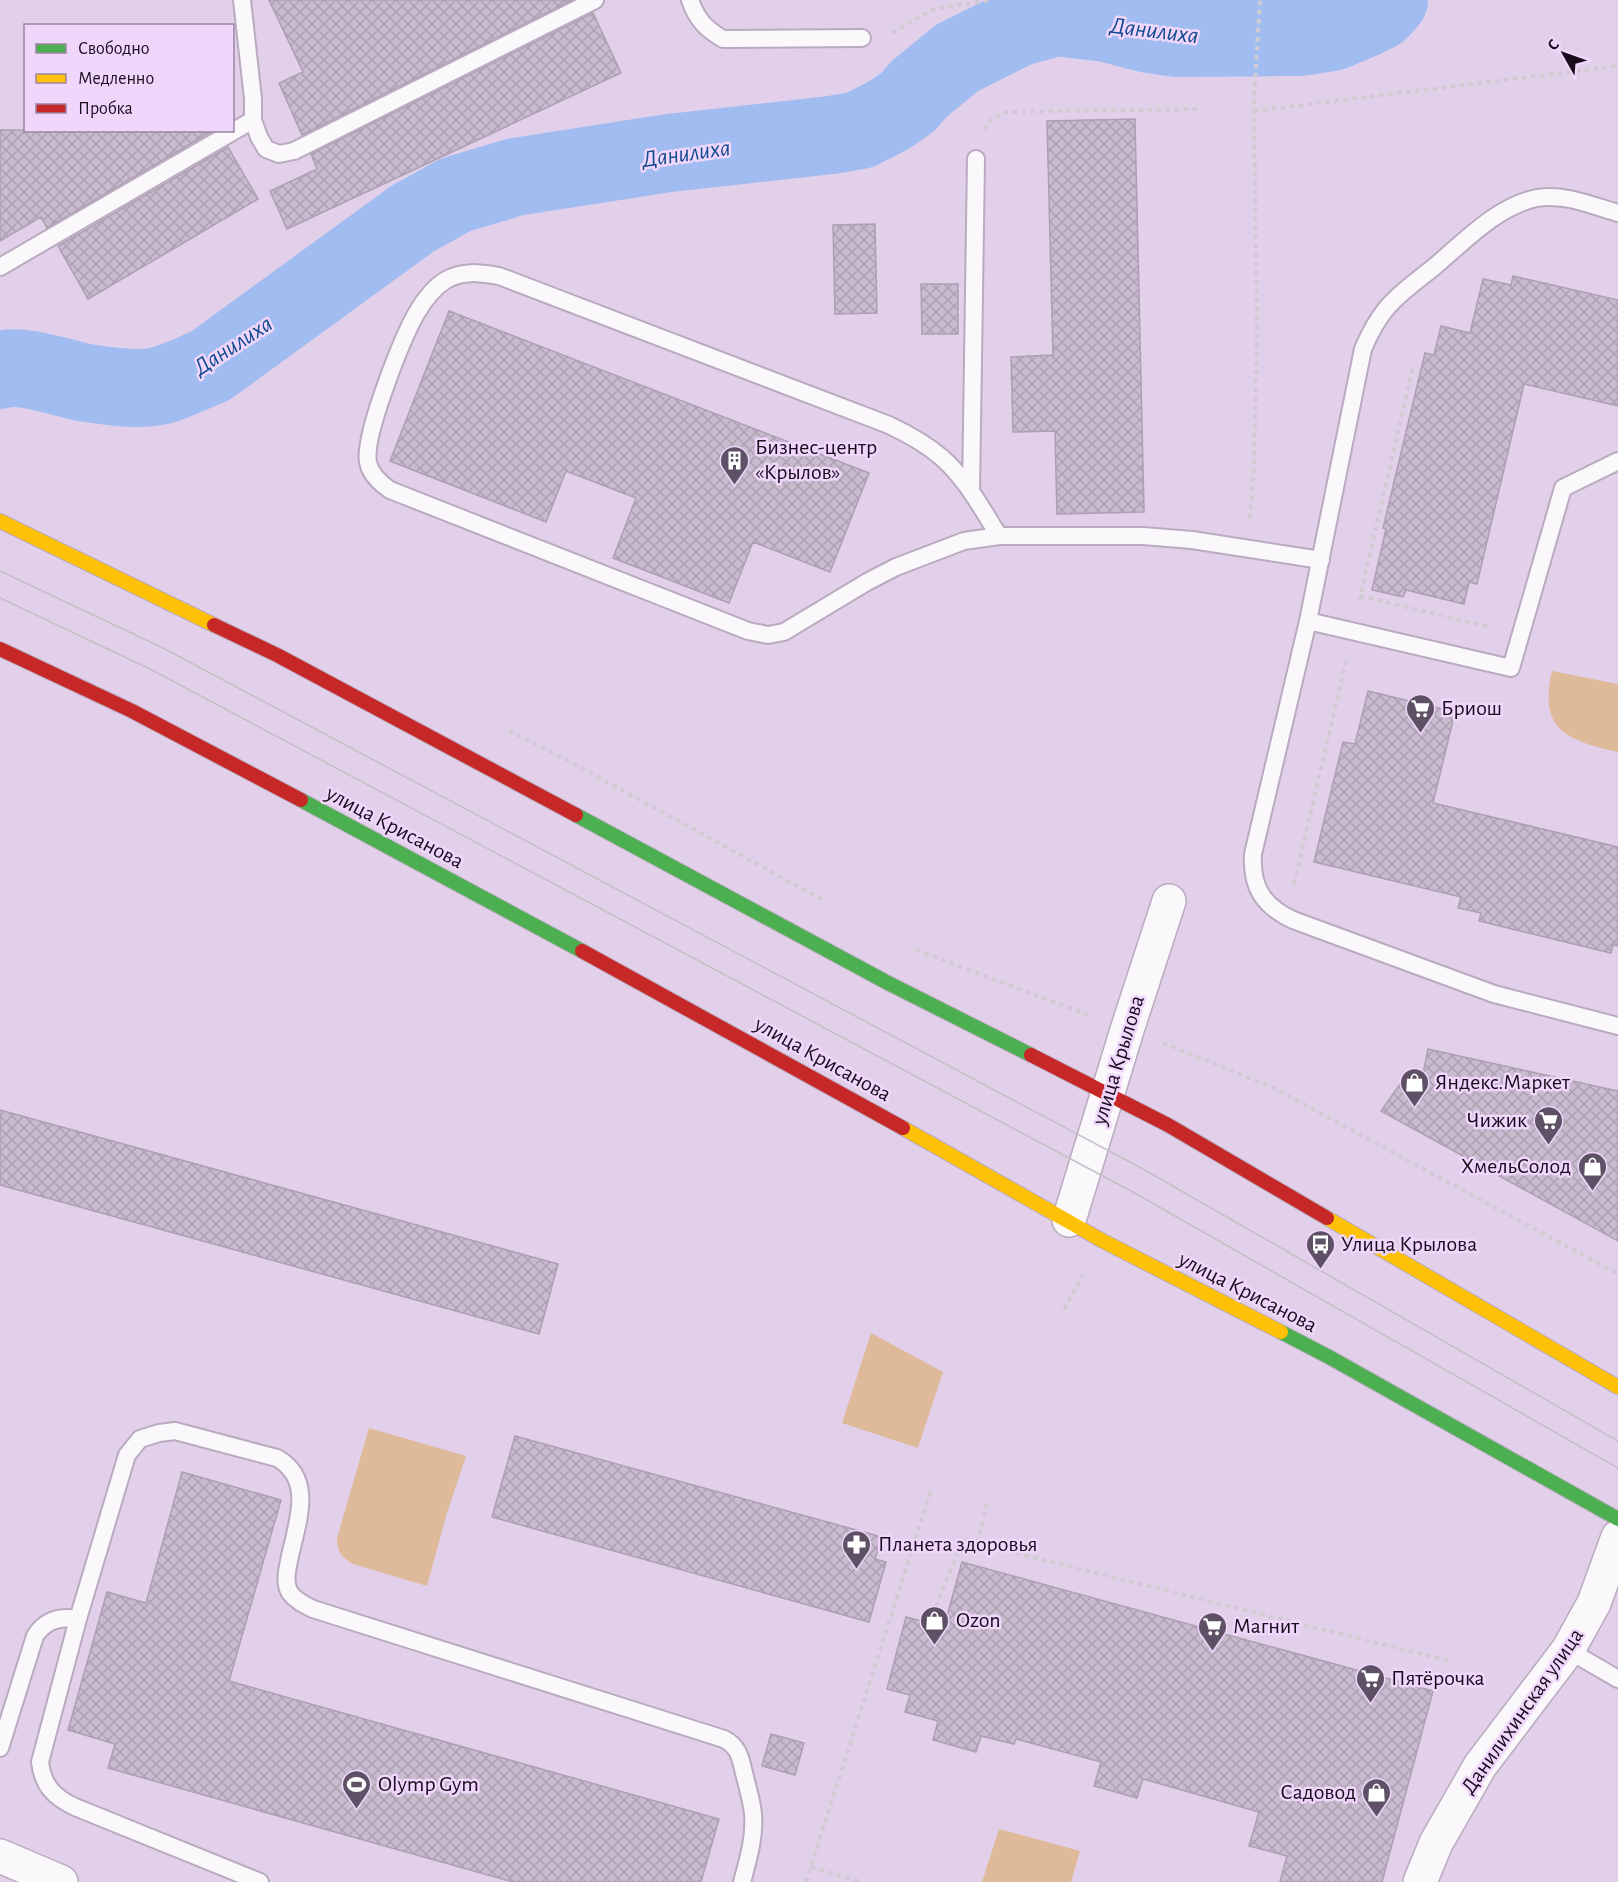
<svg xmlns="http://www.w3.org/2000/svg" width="1618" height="1882" font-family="'Alegreya Sans',sans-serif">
  <defs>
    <pattern id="grass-dots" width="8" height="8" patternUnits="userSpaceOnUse" patternTransform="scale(1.5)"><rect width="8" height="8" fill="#deb99a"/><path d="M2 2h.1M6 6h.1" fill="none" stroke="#be9e84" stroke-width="1.8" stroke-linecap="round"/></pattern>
    <pattern id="building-cross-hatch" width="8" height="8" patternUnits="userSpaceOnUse" patternTransform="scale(1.5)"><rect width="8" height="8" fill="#c9bbcf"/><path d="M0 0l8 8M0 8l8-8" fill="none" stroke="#aca0b1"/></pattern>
  </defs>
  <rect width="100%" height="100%" fill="#e2d0ea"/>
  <!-- grass -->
  <path fill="url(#grass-dots)" d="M 1306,0 L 1379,0 C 1360,14 1338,30 1313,25 L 1309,18 Z"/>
  <!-- green -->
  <path fill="#deb99a" d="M 1552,671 L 1618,684 L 1618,752 C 1567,740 1538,731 1552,671 Z
    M 871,1333 L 943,1372 L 918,1448 L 842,1423 Z
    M 369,1428 L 466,1456 L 446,1516 L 427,1586 L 353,1564 C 342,1558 336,1550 337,1538 Z
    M 999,1829 L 1080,1851 L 1071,1882 L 982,1882 Z"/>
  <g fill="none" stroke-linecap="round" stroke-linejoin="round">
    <!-- stream -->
    <path stroke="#a1bcf0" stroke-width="14" d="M 1299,0 L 1301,37"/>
    <!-- river -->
    <path stroke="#a1bcf0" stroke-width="78" d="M 0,370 C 23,363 64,379 87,383 C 108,386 132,390 153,387 C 172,384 192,373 210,366 L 412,219 L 455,195 L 515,177 L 669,153 L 831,135 L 860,130 L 889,115 L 908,102 L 919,89 L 957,58 L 1019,27 L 1056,17 L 1107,23 L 1149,34 L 1176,38 L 1301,37 L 1332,32 L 1361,20 L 1379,11 L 1389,0"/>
  </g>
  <!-- building -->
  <path fill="url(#building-cross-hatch)" stroke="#ad9eb2" stroke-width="1.5" d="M 269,0 L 572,0 L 302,135 L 279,83 L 303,72 Z
    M 593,13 L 621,73 L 287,229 L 270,191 L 317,169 L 311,154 Z
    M 1135,119 L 1144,512 L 1057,514 L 1055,431 L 1013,432 L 1011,357 L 1053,355 L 1047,121 Z
    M 0,130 L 214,130 L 47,228 L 41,217 L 0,241 Z
    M 228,147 L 258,199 L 88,299 L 58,246 Z
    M 875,224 L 877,313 L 835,314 L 833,225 Z
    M 1513,276 L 1618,300 L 1618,406 L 1524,384 L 1477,584 L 1469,582 L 1464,604 L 1406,590 L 1403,597 L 1372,590 L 1386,529 L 1383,528 L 1425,353 L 1434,355 L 1441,326 L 1470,333 L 1483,279 L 1511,285 Z
    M 921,284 L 958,284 L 958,334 L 922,334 Z
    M 449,311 L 869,473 L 830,572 L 753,542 L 729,603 L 613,558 L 636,498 L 566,471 L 546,522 L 390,461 Z
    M 1368,691 L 1455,712 L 1433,803 L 1618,847 L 1618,946 L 1613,945 L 1611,953 L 1479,921 L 1481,913 L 1458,908 L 1461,897 L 1314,862 L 1343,742 L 1355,744 Z
    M 1428,1049 L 1618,1091 L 1618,1241 L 1381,1111 L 1400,1084 L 1420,1089 Z
    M 0,1110 L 558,1264 L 539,1334 L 0,1185 Z
    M 515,1436 L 882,1537 L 875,1559 L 886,1562 L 869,1622 L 492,1517 Z
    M 182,1472 L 281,1500 L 229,1681 L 719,1819 L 701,1882 L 513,1882 L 108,1768 L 115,1744 L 68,1730 L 107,1592 L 146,1603 Z
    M 962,1562 L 1433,1691 L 1382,1882 L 1280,1882 L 1287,1856 L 1249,1846 L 1259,1812 L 1143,1779 L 1137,1798 L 1094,1786 L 1101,1762 L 1016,1739 L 1014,1744 L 981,1736 L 976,1752 L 933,1740 L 938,1721 L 905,1712 L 910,1695 L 887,1689 L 906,1617 L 944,1627 Z
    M 771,1734 L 804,1743 L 795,1775 L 762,1766 Z"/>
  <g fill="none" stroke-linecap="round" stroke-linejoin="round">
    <defs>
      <path id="lane" d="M 242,0 L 253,99 L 253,120 L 259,137 L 266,149 L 279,154 L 294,151 L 595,0
        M 690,0 C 697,20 706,29 723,39 L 862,38
        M 1618,213 C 1593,206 1564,193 1537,198 C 1497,206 1464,242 1434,267 C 1418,280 1399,293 1386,309 C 1376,321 1369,335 1363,349 L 1308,621 L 1253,854 C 1251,887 1263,906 1293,920 L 1494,994 L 1618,1026
        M 0,267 L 253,120
        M 971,492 L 976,159
        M 999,536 C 982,509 965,477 941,457 C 925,443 908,434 889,425 L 499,276 C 480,273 463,270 446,280 C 434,287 423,302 416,314 C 402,339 363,436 368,462 C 370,474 380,483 390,490 L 748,631 L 768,635 L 784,632 L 867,582 L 896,567 L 964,541 L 999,536 L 1143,536 L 1192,540 L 1321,560
        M 1308,621 L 1511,668 L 1563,488 L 1618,461
        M 78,1619 L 40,1762 C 43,1786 54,1797 75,1807 L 260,1882
        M 1568,1650 L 1618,1679
        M 0,1748 L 35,1636 C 45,1620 60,1616 78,1619 L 127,1455 L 140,1439 L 159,1433 L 175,1431 L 277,1458 C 316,1480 296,1525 289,1561 C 287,1571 284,1583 290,1593 C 296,1601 305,1605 313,1609 L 724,1739 C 740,1747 741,1761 745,1777 C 748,1789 752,1802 753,1814 C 755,1837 748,1860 742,1882"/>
      <path id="street" d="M 1069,1220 L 1127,1030 L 1169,901
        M 0,1856 L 61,1882
        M 1420,1882 L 1436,1843 L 1480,1766 L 1568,1650 L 1594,1603 L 1618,1537"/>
      <path id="fast" d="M 301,800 L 582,951
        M 576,815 L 888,983 L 1031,1055
        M 1281,1332 L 1329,1357 L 1618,1519"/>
      <path id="slow" d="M 0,521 L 214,625
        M 903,1128 L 1103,1241 L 1281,1332
        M 1327,1218 L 1618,1387"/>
      <path id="jam" d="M 214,625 L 277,655 L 576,815
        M 0,649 L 132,711 L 301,800
        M 582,951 L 903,1128
        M 1031,1055 L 1168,1125 L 1327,1218"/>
    </defs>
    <!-- lane casing -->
    <use href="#lane" stroke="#b9abbf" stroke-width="20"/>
    <!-- street casing -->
    <use href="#street" stroke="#b9abbf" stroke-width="36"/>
    <!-- fast casing -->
    <use href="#fast" stroke="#b9abbf" stroke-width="16"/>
    <!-- slow casing -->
    <use href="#slow" stroke="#b9abbf" stroke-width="16"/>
    <!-- jam casing -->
    <use href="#jam" stroke="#b9abbf" stroke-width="16"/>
    <!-- path -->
    <path stroke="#d0cbd3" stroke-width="4" stroke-dasharray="4.5 4.5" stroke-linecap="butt" d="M 892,33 L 933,9 L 992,0
      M 1254,111 L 1618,66
      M 984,130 L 990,120 L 1006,112 L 1200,109
      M 1250,518 L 1254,466 L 1257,335 L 1254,99 L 1260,0
      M 1360,596 L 1490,627
      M 1359,601 L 1414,363
      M 509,731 L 567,760 L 825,901
      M 1294,884 L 1346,661
      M 916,950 L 1091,1016
      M 1163,1043 L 1272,1087 L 1618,1274
      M 1064,1309 L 1083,1275
      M 977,1543 L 987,1503
      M 929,1623 L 963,1540 L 1450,1661
      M 811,1867 L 861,1882
      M 806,1882 L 932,1487"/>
    <!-- lane -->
    <use href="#lane" stroke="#fbf8fc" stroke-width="16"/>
    <!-- street -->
    <use href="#street" stroke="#fbf8fc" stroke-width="33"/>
    <!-- fast -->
    <use href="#fast" stroke="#4caf50" stroke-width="14"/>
    <!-- slow -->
    <use href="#slow" stroke="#ffc107" stroke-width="14"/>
    <!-- jam -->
    <use href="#jam" stroke="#c62828" stroke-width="14"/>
    <!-- tram -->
    <path stroke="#c3bfc5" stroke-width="1.5" d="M 0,571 L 163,648 L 1143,1169 L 1618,1441
      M 0,598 L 152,670 L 1131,1191 L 1618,1468"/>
  </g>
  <!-- icons -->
  <defs>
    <symbol id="building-pin" viewBox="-11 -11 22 30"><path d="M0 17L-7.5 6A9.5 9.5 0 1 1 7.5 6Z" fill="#5f5165" stroke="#f0d6fb"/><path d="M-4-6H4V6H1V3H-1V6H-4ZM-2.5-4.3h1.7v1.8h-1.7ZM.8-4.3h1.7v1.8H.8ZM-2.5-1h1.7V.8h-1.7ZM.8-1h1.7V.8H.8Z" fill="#fff"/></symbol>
    <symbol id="supermarket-pin" viewBox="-11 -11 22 30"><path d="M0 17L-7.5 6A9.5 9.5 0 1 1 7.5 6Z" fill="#5f5165" stroke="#f0d6fb"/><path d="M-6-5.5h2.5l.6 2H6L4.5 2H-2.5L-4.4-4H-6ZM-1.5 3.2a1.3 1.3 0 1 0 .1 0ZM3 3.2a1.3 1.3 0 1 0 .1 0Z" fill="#fff"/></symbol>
    <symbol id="shop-pin" viewBox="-11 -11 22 30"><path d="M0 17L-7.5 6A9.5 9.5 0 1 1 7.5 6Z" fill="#5f5165" stroke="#f0d6fb"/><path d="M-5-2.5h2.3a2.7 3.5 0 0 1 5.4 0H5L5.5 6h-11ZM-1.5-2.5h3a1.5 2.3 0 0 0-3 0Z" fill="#fff"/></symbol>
    <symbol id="bus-pin" viewBox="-11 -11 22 30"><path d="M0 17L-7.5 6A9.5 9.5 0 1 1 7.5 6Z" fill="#5f5165" stroke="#f0d6fb"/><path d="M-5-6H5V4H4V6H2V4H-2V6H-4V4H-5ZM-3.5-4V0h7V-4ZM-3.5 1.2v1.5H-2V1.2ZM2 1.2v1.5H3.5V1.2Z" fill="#fff"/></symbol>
    <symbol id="pharmacy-pin" viewBox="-11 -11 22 30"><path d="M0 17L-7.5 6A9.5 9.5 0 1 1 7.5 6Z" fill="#5f5165" stroke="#f0d6fb"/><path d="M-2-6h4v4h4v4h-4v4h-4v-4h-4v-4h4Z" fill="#fff"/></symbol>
    <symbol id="stadium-pin" viewBox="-11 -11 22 30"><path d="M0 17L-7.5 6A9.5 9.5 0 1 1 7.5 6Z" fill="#5f5165" stroke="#f0d6fb"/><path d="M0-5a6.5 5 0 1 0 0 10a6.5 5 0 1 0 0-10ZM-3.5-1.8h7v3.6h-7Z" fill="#fff"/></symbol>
  </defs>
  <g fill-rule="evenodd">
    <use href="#building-pin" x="718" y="444" width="33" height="45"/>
    <use href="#supermarket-pin" x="1404" y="692" width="33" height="45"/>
    <use href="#shop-pin" x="1398" y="1066" width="33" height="45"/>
    <use href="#supermarket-pin" x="1532" y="1104" width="33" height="45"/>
    <use href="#shop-pin" x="1576" y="1150" width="33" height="45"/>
    <use href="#bus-pin" x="1304" y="1228" width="33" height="45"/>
    <use href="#pharmacy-pin" x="840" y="1528" width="33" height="45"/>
    <use href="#shop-pin" x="918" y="1604" width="33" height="45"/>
    <use href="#supermarket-pin" x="1196" y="1610" width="33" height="45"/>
    <use href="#supermarket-pin" x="1354" y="1662" width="33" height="45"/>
    <use href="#stadium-pin" x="340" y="1768" width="33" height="45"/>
    <use href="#shop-pin" x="1360" y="1776" width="33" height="45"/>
  </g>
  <g text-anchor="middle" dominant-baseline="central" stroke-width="5" stroke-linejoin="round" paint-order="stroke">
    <!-- poi labels -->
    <g font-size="22" fill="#190d1d" stroke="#f0d6fb" text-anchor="start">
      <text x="755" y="447">Бизнес-центр<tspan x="755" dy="25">«Крылов»</tspan></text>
      <text x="1441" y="708">Бриош</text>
      <text x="1435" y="1082">Яндекс.Маркет</text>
      <text x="1527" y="1120" text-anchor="end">Чижик</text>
      <text x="1571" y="1166" text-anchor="end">ХмельСолод</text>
      <text x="1341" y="1244">Улица Крылова</text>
      <text x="878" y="1544">Планета здоровья</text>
      <text x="956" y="1620">Ozon</text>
      <text x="1233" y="1626">Магнит</text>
      <text x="1391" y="1678">Пятёрочка</text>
      <text x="378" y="1784">Olymp Gym</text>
      <text x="1356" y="1792" text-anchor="end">Садовод</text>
    </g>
    <!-- street labels -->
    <g font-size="22" fill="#190d1d" stroke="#f0d6fb">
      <text transform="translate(395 827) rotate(28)">улица Крисанова</text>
      <text transform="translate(823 1059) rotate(29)">улица Крисанова</text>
      <text transform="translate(1118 1060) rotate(-73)">улица Крылова</text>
      <text transform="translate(1248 1292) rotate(27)">улица Крисанова</text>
      <text transform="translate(1522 1711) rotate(-55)">Данилихинская улица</text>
    </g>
    <!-- water labels -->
    <g font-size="24" font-style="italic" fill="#104a8f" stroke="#f0d6fb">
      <text transform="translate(1154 31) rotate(7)">Данилиха</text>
      <text transform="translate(686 154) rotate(-8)">Данилиха</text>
      <text transform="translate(233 346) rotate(-33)">Данилиха</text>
    </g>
  </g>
  <!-- legend -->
  <rect x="24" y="24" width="210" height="108" fill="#f0d6fb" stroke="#9a86a2" stroke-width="1.5"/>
  <rect x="36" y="44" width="30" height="9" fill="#4caf50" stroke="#9a86a2" stroke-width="1.5"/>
  <text x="78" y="54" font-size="18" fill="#190d1d">Свободно</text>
  <rect x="36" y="74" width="30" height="9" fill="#ffc107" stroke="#9a86a2" stroke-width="1.5"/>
  <text x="78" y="84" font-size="18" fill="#190d1d">Медленно</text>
  <rect x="36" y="104" width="30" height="9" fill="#c62828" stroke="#9a86a2" stroke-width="1.5"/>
  <text x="78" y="114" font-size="18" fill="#190d1d">Пробка</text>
  <!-- north arrow -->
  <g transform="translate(1564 54) rotate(310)" stroke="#f0d6fb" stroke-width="4.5" paint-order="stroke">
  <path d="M0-4.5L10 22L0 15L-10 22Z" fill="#190d1d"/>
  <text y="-9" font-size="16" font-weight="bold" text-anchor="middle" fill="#190d1d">С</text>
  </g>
</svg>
